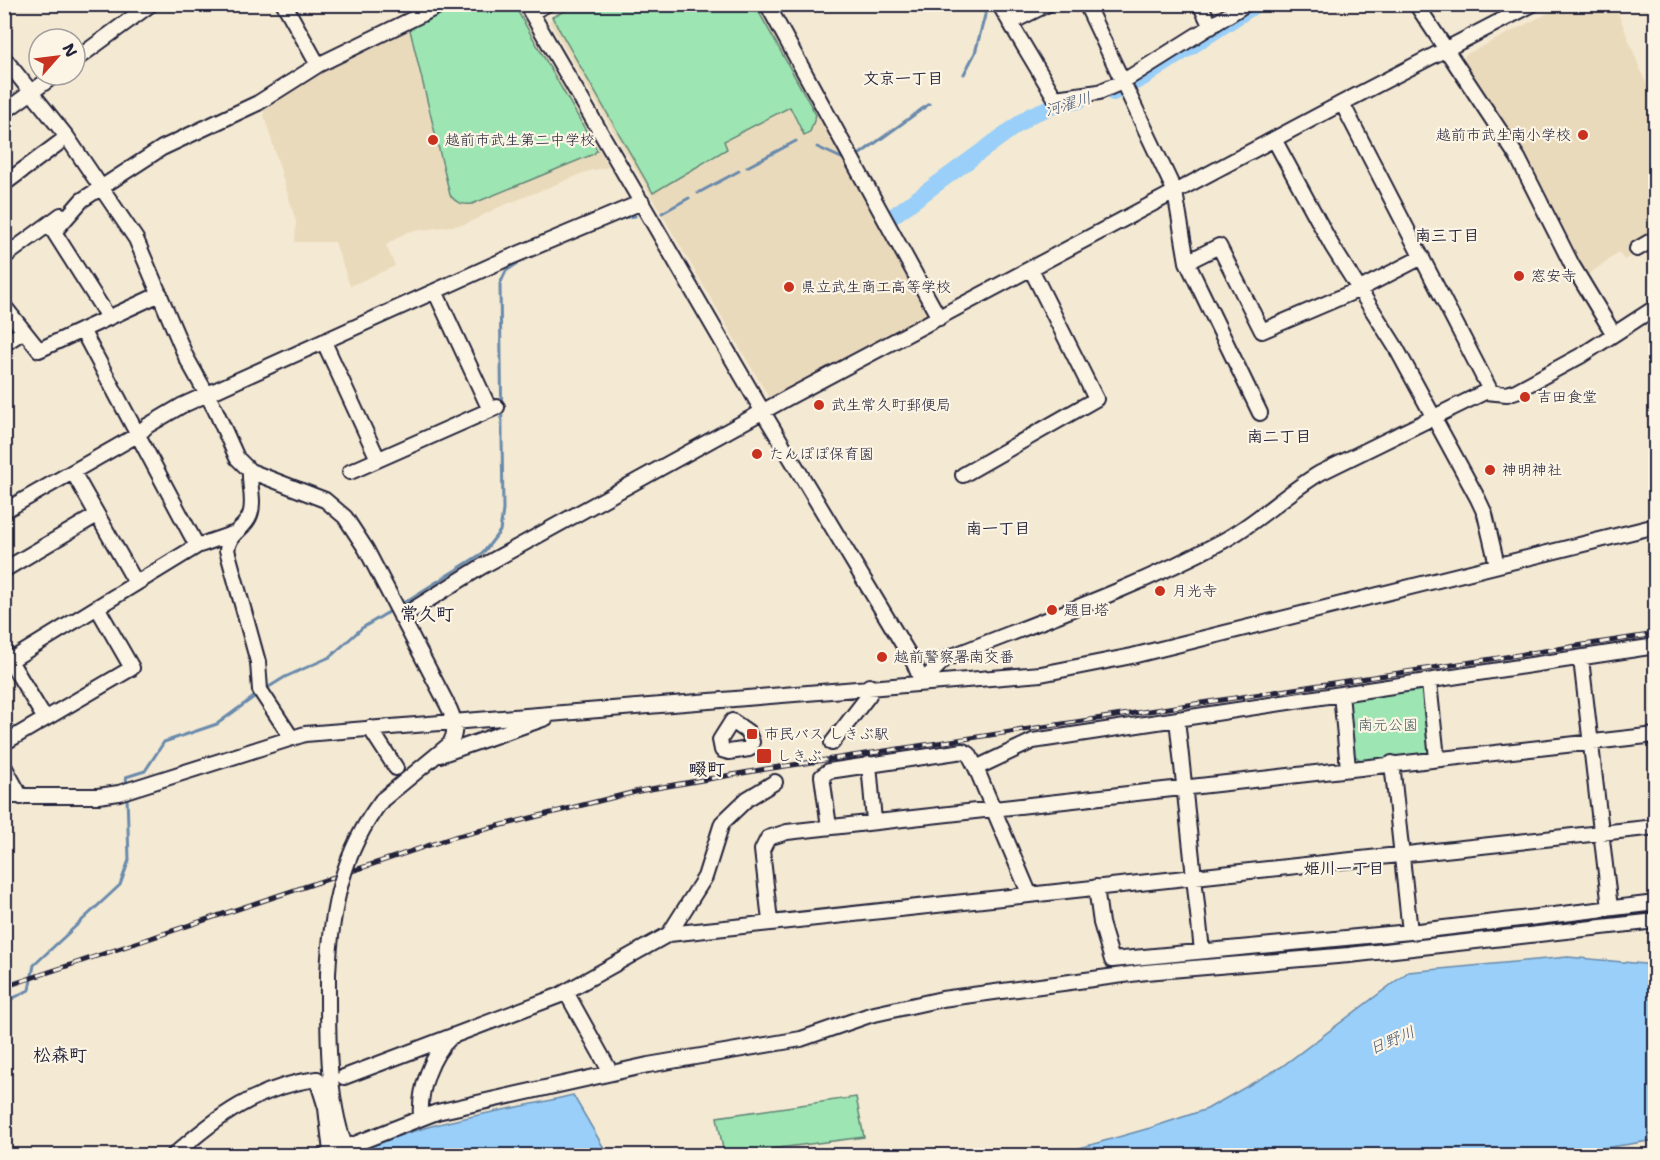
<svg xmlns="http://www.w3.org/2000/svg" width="1660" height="1160" font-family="'Shantell Sans','Klee One',sans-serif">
  <rect width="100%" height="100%" fill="#f4e9d2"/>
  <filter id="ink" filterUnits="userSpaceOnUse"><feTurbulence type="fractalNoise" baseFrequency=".0167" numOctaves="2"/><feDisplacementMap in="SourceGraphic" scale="12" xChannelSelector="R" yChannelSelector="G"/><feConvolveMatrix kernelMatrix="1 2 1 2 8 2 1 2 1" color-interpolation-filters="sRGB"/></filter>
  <g filter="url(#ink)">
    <!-- built -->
    <path fill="#eadabc" d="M 453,5 L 516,5 L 609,167 L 589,171 L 497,208 L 466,224 L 407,232 L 386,245 L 395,266 L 350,286 L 335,242 L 295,242 L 296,222 L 264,115 L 264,107 L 324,67 Z
      M 576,5 L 759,5 L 931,312 L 930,317 L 776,399 L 768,396 L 549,21 Z
      M 1564,5 L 1615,5 L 1644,79 L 1655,98 L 1655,233 L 1636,253 L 1624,260 L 1619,252 L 1585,277 L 1463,67 L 1465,55 Z"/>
    <!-- green -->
    <path fill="#9de5b2" stroke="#608476" stroke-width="1.5" d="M 455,5 L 514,5 L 597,150 L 594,154 L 472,204 C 462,205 456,203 450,195 L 409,26 Z
      M 577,5 L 755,5 L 816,115 L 810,132 L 804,135 L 790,107 L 724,141 L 727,149 L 653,193 L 552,17 Z
      M 1422,687 L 1425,692 L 1432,751 L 1429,754 L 1363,762 L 1351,753 L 1346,702 L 1350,696 Z
      M 856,1097 L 864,1137 L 724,1155 L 717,1117 Z"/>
    <!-- water -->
    <path fill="#99cff8" stroke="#698aac" stroke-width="1.5" d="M 1568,957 L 1655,965 L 1655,1140 L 1555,1156 L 1055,1155 L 1150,1128 L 1207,1109 L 1281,1067 L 1408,972 Z
      M 573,1095 L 608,1155 L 349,1156 C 419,1121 499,1113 573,1095 Z"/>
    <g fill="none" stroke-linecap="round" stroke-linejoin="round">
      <!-- stream -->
      <path stroke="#698aac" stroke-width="3" d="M 964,74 L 975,53 L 988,4
        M 817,147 L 848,161
        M 860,154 L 929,104
        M 747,167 L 796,141
        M 698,193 L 739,171
        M 662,213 L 689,198
        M 582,234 L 622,218 L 635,216
        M 400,605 L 483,553 L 500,531 L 503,510 L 500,284 L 506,271 L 527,257
        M 264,690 L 285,677 L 330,657 L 362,628 L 392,610
        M 127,786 L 126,777 L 145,771 L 164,742 L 217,724 L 258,694
        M 4,1003 L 29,990 L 34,965 L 120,885 L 129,860 L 127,795"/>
      <!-- river -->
      <path stroke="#99cff8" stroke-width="16" d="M 1113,93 L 1143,78 L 1257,4
        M 889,219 L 1031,115 L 1058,104 L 1079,101"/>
      <defs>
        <path id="minor" d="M 284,4 L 318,65
          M 526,4 L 763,412 L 914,663 L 922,682 L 945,659 C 1038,622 1134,589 1223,541 C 1258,522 1286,493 1320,473 L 1485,392 L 1507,394 L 1516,391 L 1582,355 L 1656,307
          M 767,4 L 939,318
          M 999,4 L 1055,98 L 1099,92 L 1122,82 L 1246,4
          M 1086,4 L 1175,192 L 1187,262 L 1260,413
          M 1200,4 L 1211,27
          M 1416,4 L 1518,158 L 1572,265 L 1613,333
          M 531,13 L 547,4
          M 1010,23 L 1048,4
          M 4,58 L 67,137 L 136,239 L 186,357 L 215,409 L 237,458 L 250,471 L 325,500 L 345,517 L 366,549 L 447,704 C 454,717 458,730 450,744 L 382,800
          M 75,60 L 151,4
          M 1342,103 L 1491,392
          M 4,112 L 55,75
          M 1274,139 L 1332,246 L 1395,346 L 1478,499 L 1485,514 L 1497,565
          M 4,184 L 67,137
          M 1637,249 L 1656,238
          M 4,257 L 61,215
          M 1187,262 L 1219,246 L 1262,331 L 1360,289 L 1422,257
          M 435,291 L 490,410
          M 4,306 L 39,350 L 160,294
          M 108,317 L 54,232 L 82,200 L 162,148 L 258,103 L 318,65 L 443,4
          M 82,330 L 197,546
          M 324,342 L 378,459
          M 4,344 L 24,331
          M 250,471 C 249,485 255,502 250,515 C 244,531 230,530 227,550 L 258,662 L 260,690 L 291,737
          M 73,472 L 136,583
          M 350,472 L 497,407
          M 963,475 L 1096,399 L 1031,269
          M 4,511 L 139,434 L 147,426 L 181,406 L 506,259 L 642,202
          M 4,570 L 97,515
          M 401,617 L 481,567 L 789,397 L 1342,103 L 1533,4
          M 4,651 L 45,719
          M 1581,659 L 1610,908
          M 11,660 L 197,546 L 232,534
          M 1429,683 L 1437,758
          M 1341,694 L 1348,768
          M 1177,719 L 1202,951
          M 732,721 L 748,732 L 752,742 L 749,749 L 729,752 L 722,750 L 720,740 Z
          M 370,728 L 396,768
          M 4,743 L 132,668 L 97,607
          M 832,743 L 869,695 L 869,686
          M 440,755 L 546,718
          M 1392,763 L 1410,932
          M 869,764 L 874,821
          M 4,766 L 21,797
          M 976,768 L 1033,741 L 1656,646
          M 4,796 L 98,796 L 119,793 L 305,734 L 1041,674 L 1132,656 L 1656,526
          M 829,827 L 822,776 L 829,771 L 963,751 L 969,754 L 976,768 L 1029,893
          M 1096,887 L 1101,923 L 1112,960 L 1410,932 L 1656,903
          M 770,921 L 762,850 L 768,838 L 787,832 L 1656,735
          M 669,934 L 705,877 L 722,823 L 747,799 L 775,782
          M 328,974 C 328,1030 326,1104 349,1156
          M 566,992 L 611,1073
          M 344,1077 L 558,996 L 669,934 L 1656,827
          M 421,1116 C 419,1090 431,1055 451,1037
          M 173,1156 C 216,1117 259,1086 317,1079 L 326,1108 L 331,1152
          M 324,1156 L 437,1112 L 648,1065 L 801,1039 L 870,1015 L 942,999 L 1146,972 L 1349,955 L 1656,921"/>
      </defs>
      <!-- minor casing -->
      <use href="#minor" stroke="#22223b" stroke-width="18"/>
      <!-- minor -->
      <use href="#minor" stroke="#fcf5e5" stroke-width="14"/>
      <defs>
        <path id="rail" d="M 4,987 L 454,837 L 639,791 L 766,769 L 1656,634"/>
      </defs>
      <!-- rail casing -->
      <use href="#rail" stroke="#22223b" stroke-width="5"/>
      <!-- rail -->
      <use href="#rail" stroke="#fcf5e5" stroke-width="3" stroke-dasharray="9" stroke-linecap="butt"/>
      <defs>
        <path id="minor-bridge" d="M 328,974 C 331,910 342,852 382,800"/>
      </defs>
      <!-- minor-bridge casing -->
      <use href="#minor-bridge" stroke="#22223b" stroke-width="18" stroke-linecap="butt"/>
      <!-- minor-bridge -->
      <use href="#minor-bridge" stroke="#fcf5e5" stroke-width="14"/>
    </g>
  </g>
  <!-- markers -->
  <g fill="#c8321e" stroke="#fcf5e5" stroke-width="2">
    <circle cx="1583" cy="135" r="6"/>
    <circle cx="433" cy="140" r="6"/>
    <circle cx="1519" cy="276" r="6"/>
    <circle cx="789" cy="287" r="6"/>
    <circle cx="1525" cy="397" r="6"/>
    <circle cx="819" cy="405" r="6"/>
    <circle cx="757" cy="454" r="6"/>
    <circle cx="1490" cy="470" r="6"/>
    <circle cx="1160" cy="591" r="6"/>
    <circle cx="1052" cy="610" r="6"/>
    <circle cx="882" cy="657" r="6"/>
    <rect x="746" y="728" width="12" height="12" rx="3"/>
    <rect x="756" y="748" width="16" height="16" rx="3"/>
  </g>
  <g text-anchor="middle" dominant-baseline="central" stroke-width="4.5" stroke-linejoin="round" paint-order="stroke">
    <!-- poi labels -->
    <g font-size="15" fill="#22223b" stroke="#fcf5e5" text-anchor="start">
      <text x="1571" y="135" text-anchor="end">越前市武生南小学校</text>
      <text x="445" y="140">越前市武生第二中学校</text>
      <text x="1531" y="276">窓安寺</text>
      <text x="801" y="287">県立武生商工高等学校</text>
      <text x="1537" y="397">吉田食堂</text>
      <text x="831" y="405">武生常久町郵便局</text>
      <text x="769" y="454">たんぽぽ保育園</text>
      <text x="1502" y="470">神明神社</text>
      <text x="1172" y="591">月光寺</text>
      <text x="1064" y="610">題目塔</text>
      <text x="894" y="657">越前警察署南交番</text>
      <text x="764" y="734">市民バス しきぶ駅</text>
      <text x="777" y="756">しきぶ</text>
    </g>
    <!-- park labels -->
    <g font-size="15" fill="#475c5f" stroke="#fcf5e5">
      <text x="1388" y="725">南元公園</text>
    </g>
    <!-- neighbourhood labels -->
    <g font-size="16" font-weight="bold" fill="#22223b" stroke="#fcf5e5">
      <text x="903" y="78">文京一丁目</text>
      <text x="1447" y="235">南三丁目</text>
      <text x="1279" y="436">南二丁目</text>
      <text x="998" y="528">南一丁目</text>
      <text x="1344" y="868">姫川一丁目</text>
    </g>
    <!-- water labels -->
    <g font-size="16" font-style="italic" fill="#465674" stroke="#fcf5e5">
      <text transform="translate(1068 104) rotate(-17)">河濯川</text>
      <text transform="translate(1392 1040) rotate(-23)">日野川</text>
    </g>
    <!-- quarter labels -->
    <g font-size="18" font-weight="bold" fill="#22223b" stroke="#fcf5e5">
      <text x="427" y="614">常久町</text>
      <text x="707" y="769">畷町</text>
      <text x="60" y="1055">松森町</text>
    </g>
  </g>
  <!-- margin -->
  <rect width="1660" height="1160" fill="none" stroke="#fcf5e5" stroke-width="24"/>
  <rect x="12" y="12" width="1636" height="1136" fill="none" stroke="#22223b" stroke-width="2" filter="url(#ink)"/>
  <!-- north arrow -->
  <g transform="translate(57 57) rotate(62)"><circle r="28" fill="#fcf5e5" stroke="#a5a1a1" stroke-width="1.5"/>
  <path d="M0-4.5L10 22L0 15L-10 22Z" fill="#c8321e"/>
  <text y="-9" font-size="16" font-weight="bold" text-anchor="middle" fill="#22223b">N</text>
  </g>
</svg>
